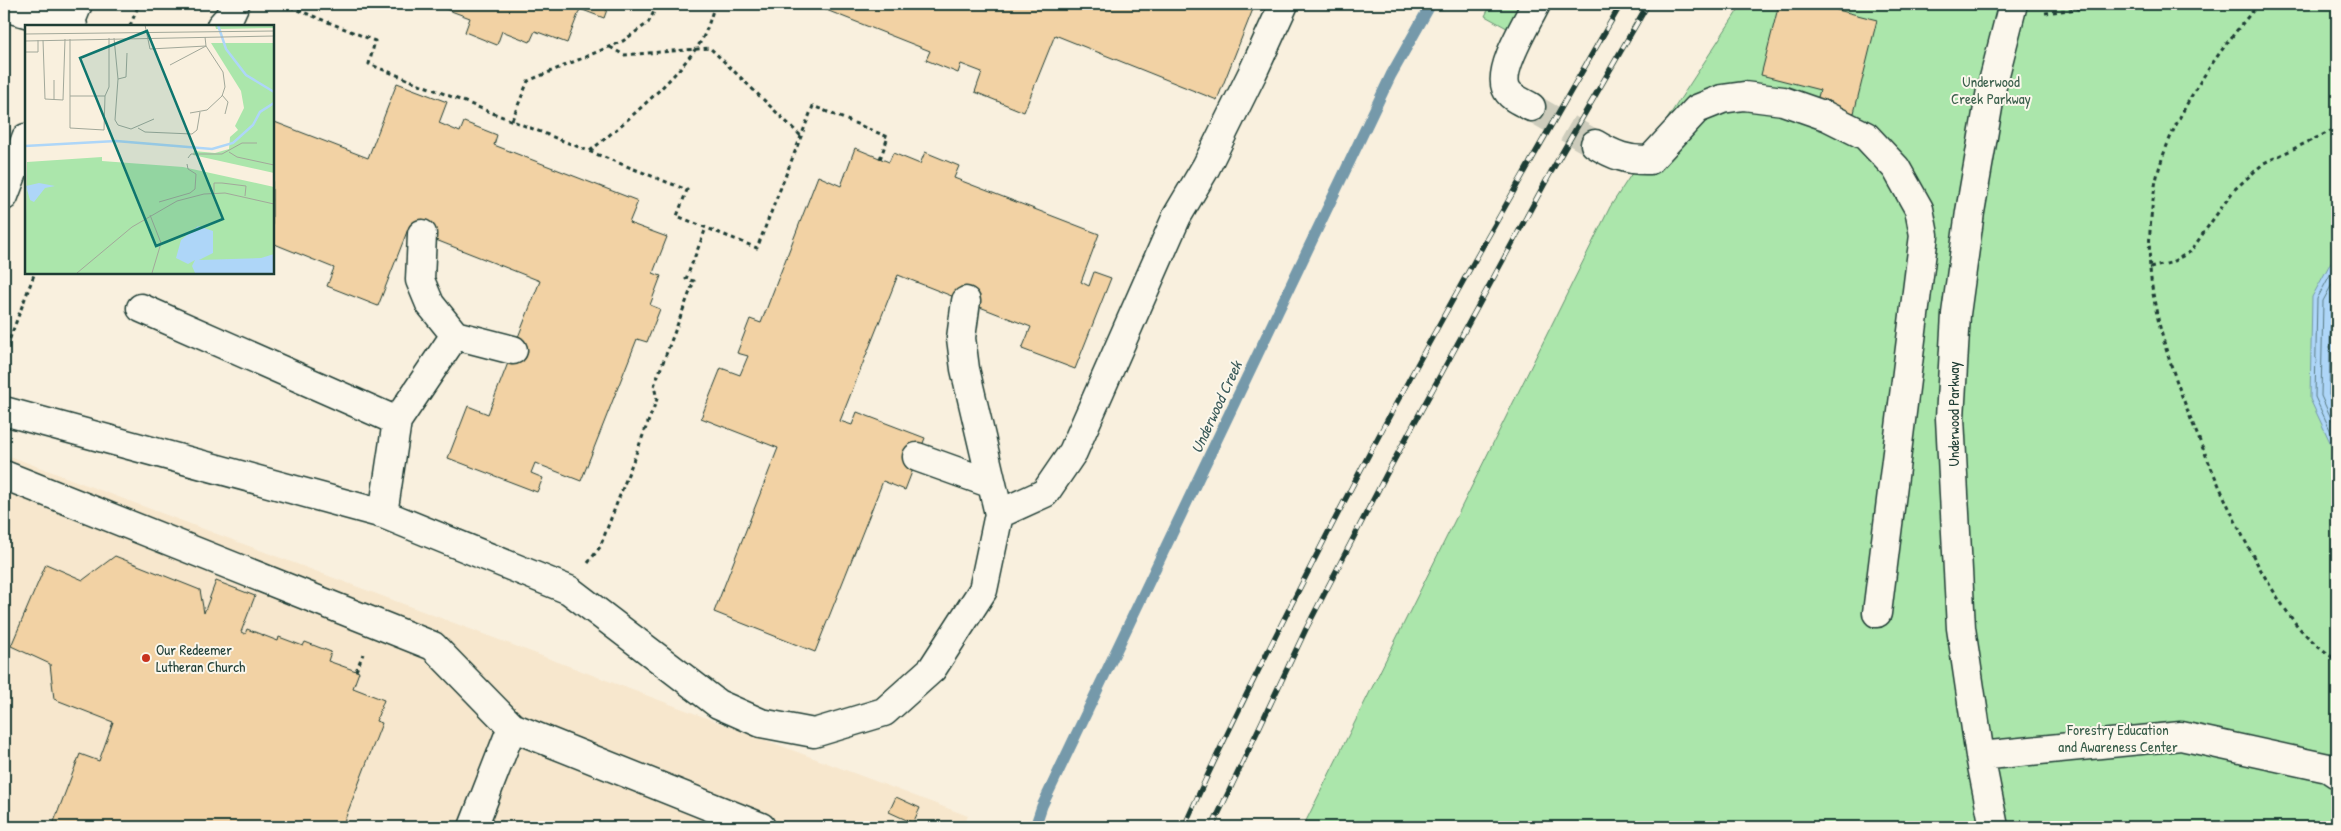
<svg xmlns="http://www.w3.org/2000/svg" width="2341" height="831" font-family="'Patrick Hand',sans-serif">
  <rect width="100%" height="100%" fill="#f9f0de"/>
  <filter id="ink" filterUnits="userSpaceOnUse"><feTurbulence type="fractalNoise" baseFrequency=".02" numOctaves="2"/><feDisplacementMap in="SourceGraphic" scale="10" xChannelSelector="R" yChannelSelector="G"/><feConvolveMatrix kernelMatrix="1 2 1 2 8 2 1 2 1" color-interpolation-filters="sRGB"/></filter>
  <g filter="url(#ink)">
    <!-- built -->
    <path fill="#f7e7cd" d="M 4,454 L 968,816 L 963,827 L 4,827 Z"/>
    <!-- green -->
    <path fill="#abe6ab" stroke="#659270" d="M 1491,4 L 1548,4 L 1525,38 L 1485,16 Z
      M 1742,4 L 2337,4 L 2337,827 L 1303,827 L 1610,207 Z"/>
    <!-- water -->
    <path fill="#aed6f8" stroke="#7599aa" d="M 2337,251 L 2337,457 L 2310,399 L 2312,297 Z"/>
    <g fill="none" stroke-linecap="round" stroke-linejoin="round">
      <!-- shore -->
      <path stroke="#587a82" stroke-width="1" d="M 2337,262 L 2317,299 L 2315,397 L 2337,445
        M 2337,275 L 2323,301 L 2321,396 L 2337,431
        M 2337,291 L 2331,303 L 2329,395 L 2337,413"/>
      <!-- stream -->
      <path stroke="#7599aa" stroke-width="11" d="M 1035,827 L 1042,806 L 1391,75 L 1431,4"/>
    </g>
    <!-- building -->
    <path fill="#f2d2a4" stroke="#1f3d34" d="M 432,4 L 609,4 L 604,18 L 580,9 L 567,43 L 535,31 L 530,42 L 502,31 L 497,45 L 465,32 L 470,18 Z
      M 811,4 L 1255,4 L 1217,100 L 1055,35 L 1024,112 L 975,92 L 982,72 L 961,64 L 958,73 L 926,60 L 930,51 Z
      M 1779,4 L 1814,4 L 1877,20 L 1854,113 L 1816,104 L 1820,90 L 1761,75 Z
      M 397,83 L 447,102 L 439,123 L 460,132 L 464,122 L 497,135 L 494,145 L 638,201 L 629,223 L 667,237 L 653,273 L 661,276 L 650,305 L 660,309 L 647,342 L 637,339 L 581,481 L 535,463 L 531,473 L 543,478 L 537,492 L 448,458 L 468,406 L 488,414 L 540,281 L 408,229 L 378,306 L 327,286 L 334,268 L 272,243 L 272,121 L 368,158 Z
      M 855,148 L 889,162 L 893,153 L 920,164 L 925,152 L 959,166 L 954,178 L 1099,234 L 1081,282 L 1089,286 L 1094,272 L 1111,278 L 1075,369 L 1022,349 L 1031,327 L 898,275 L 840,421 L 852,425 L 857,412 L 925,438 L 905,490 L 883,481 L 815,652 L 714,612 L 778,448 L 701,418 L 721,368 L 740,375 L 748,356 L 737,353 L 750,319 L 761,323 L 818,176 L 841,186 Z
      M 115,556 L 200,590 L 204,613 L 216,581 L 255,596 L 241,632 L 245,634 L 247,629 L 278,641 L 279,637 L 303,646 L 305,642 L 331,652 L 328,661 L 359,672 L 353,688 L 384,700 L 376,721 L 382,723 L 342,827 L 52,827 L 80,754 L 99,761 L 113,722 L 54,699 L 50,664 L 11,646 L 46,564 L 83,580 Z
      M 896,797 L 920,808 L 913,823 L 889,812 Z"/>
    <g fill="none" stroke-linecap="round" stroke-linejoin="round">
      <!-- minor-tunnel -->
      <path stroke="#cdccbc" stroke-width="28" stroke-dasharray="28 14" stroke-linecap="butt" d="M 1531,107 L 1595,144"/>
      <defs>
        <path id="minor" d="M 4,7 L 73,26
          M 221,26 L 229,17 L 235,4
          M 1531,107 C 1523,102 1510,98 1506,88 C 1498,68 1527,23 1536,4
          M 1595,144 C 1613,155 1628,161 1650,160 L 1697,109 L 1722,99 L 1744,96 L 1783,101 L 1826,116 L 1866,136 L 1896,168 L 1919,209 L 1924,235 L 1877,613
          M 422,234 L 420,280 L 430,304 L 455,335
          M 141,308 L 397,421 L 383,514
          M 4,411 L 383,514 L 569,590 L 718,704 L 761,723 L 814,733 L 884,712 L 932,669 L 983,590 L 999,514 L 965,369 L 961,338 L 966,301
          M 397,421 L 455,335 L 513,350
          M 917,457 L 992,484
          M 4,475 L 433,646 L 512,727 L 761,827
          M 999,514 L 1045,493 L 1073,452 L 1177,216 L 1206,167 L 1252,74 L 1284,4
          M 1980,756 L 2181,736 L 2328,768 L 2337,774
          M 473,827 L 512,727
          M 1994,827 L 1980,756 L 1961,628 L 1950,418 L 1956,314 L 1970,212 L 1991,90 L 2013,4"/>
        <path id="major" d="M 69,26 L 78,4
          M 4,196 L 26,138"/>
      </defs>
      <!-- minor casing -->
      <use href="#minor" stroke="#1f3d34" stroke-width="31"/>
      <!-- major casing -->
      <use href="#major" stroke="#1f3d34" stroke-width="31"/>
      <!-- path -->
      <path stroke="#1f3d34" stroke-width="3" stroke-dasharray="4 4" stroke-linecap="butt" d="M 283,4 L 375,41 L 369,64 L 687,190 L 677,216 L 757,248 L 813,106 L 888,137 L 880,159
        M 2259,4 C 2218,50 2166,124 2155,186 C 2151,213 2148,241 2150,269 C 2155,328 2177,385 2199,439 C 2225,501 2253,565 2293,620 C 2304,636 2322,649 2337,661
        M 2045,13 L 2116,4
        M 130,26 L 139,4
        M 610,47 L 624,55 L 710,48 L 801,136
        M 512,120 L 528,81 L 623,41 L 648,23 L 658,4
        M 590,151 C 629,119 670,85 700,43 C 707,32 711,16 715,4
        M 2150,268 L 2170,263 L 2190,252 L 2234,190 L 2264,163 L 2337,128
        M 4,354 L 35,272
        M 588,563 L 600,547 L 657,399 L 654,386 L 694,281 L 686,279 L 706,228
        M 356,671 L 363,654"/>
      <!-- minor -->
      <use href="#minor" stroke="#fbf7ec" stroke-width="28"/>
      <!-- major -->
      <use href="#major" stroke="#fbf7ec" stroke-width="28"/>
      <defs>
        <path id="rail" d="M 1184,827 C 1223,739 1267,652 1311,566 C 1408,375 1514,189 1621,4
          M 1212,827 L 1306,629 L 1386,475 L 1551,172 L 1648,4"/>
      </defs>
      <!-- rail casing -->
      <use href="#rail" stroke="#1f3d34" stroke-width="5.5"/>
      <!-- rail -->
      <use href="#rail" stroke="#fbf7ec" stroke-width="4" stroke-dasharray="11" stroke-linecap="butt"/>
    </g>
  </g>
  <!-- markers -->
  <circle fill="#c8321e" stroke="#fbf7ec" stroke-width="2" cx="146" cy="658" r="5"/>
  <g text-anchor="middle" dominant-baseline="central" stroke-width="4" stroke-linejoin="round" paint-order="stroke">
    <!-- park labels -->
    <g font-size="15" fill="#3b5f4c" stroke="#fbf7ec">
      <text x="1991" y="81">Underwood<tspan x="1991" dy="17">Creek Parkway</tspan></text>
      <text x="2118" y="729">Forestry Education<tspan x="2118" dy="17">and Awareness Center</tspan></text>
    </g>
    <!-- street labels -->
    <g font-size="15" fill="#1f3d34" stroke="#fbf7ec">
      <text transform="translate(1953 414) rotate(-90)">Underwood Parkway</text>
    </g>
    <!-- poi labels -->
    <g font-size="15" fill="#1f3d34" stroke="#fbf7ec" text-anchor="start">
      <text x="156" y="649">Our Redeemer<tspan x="156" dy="17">Lutheran Church</tspan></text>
    </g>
    <!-- water labels -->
    <g font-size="16" font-style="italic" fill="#3c5c5b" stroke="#fbf7ec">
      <text transform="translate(1216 407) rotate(-65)">Underwood Creek</text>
    </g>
  </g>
  <!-- overview -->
  <g transform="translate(25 25)">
    <rect width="249" height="249" fill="#f9f0de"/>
    <path d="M 190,0 L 249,0 L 249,3 L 191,4 ZM 186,18 L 249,18 L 249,148 L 168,130 L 169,126 L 190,128 L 204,124 L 205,112 L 213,105 L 210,101 L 219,83 L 216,66 ZM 77,132 L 77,136 L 158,142 L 249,162 L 249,248 L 0,248 L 2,137 Z" fill="#abe6ab"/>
    <path d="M 14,158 L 30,161 L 20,163 L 9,177 L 5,175 L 1,161 ZM 173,201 L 188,206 L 188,228 L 174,235 L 236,233 L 249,229 L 249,248 L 170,248 L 167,241 L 170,235 L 163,239 L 151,233 L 156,215 Z" fill="#aed6f8"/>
    <path fill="none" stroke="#aed6f8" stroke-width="2.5" d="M 193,0 L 201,24 L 221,50 L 249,67M 0,121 L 91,116 L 187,124 L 208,118 L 228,100 L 235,87 L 249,78"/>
    <path fill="none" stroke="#a2a89a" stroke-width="1" d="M 120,0 L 125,24 L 181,21M 0,9 L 249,6M 89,13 L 93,54 L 90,95 L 93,100 L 106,104 L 129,94M 45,14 L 45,103 L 79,105 L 80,71 L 84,62 L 84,13M 18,15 L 20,74 L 38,75 L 40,14M 0,16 L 249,11M 0,27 L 13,27 L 13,15M 145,40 L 181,21M 93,54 L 101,52 L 102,28M 29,55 L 29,75M 197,70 L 203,77 L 200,89M 45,71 L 80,71M 165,88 L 182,85 L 197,71 L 200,62 L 198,47 L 181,21 L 180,12M 113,103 L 120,107 L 167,109 L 172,105 L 175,87M 204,127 L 212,132 L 249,140M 163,133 L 166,129 L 197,129 L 217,118 L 232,118M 189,168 L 189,158 L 197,158 L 221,161 L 220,171M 134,177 L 165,168 L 170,164 L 171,149 L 163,144 L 162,139M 125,190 L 136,218 L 127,248M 52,248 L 107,202 L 152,176 L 179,169 L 200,168 L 249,179"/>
    <path fill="#0f766e" fill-opacity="0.15" stroke="#0f766e" stroke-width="2.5" d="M 122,6 L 198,194 L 131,221 L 55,33 Z"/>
    <rect width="249" height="249" fill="none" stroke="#1f3d34" stroke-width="2.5"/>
  </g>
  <!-- margin -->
  <rect width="2341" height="831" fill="none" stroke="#fbf7ec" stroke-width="20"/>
  <rect x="10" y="10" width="2321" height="811" fill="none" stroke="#1f3d34" stroke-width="2" filter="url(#ink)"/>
</svg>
